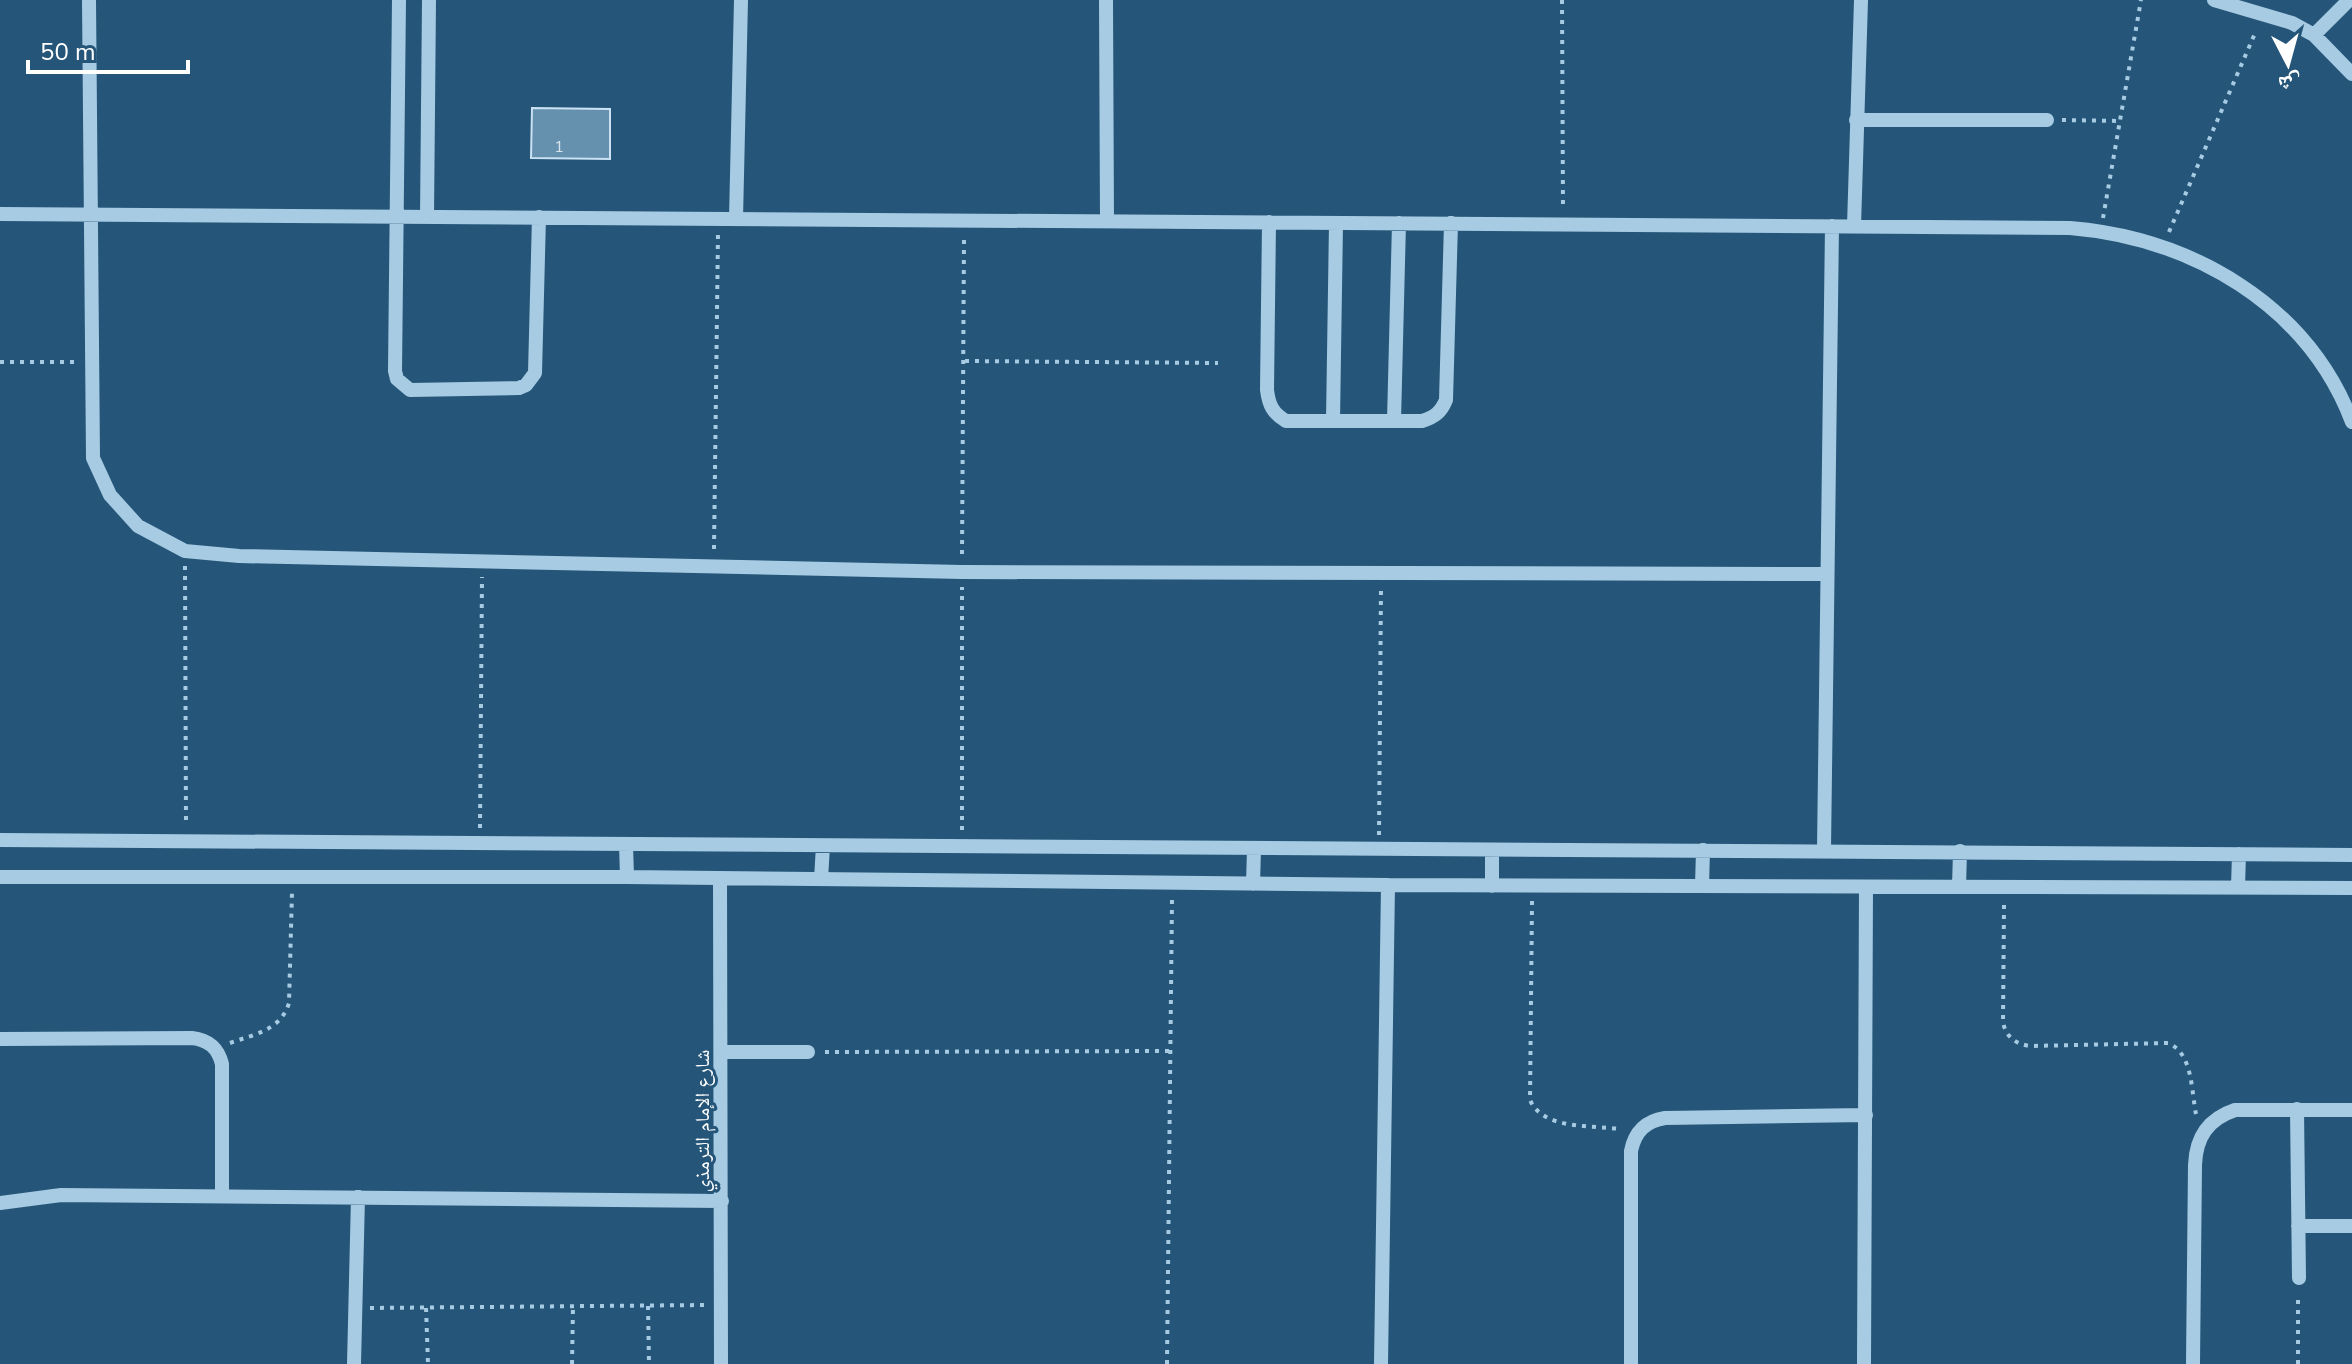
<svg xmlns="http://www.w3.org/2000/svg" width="2352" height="1364" font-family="'Nunito Sans','Noto Naskh Arabic',sans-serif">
  <rect width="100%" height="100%" fill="#255679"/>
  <!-- building -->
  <path fill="#6591af" stroke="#cae2f3" stroke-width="2" d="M 532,108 L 610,109 L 610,159 L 531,158 Z"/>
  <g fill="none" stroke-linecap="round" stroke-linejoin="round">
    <!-- path -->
    <path stroke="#a7cbe3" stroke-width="4" stroke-dasharray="4 6" stroke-linecap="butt" d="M 1562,0 L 1563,210
      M 2062,120 L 2120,121
      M 2103,218 L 2141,0
      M 2169,232 L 2256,31
      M 965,361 L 1218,363
      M 0,362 L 77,362
      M 714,549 L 718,234
      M 962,554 L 964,239
      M 185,566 L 186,826
      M 480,828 L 482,577
      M 962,830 L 962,587
      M 1379,835 L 1381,587
      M 1532,901 L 1530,1100 C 1543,1130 1591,1125 1620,1129
      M 2004,905 L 2003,1023 C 2007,1038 2016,1044 2030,1046 L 2168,1043 C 2193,1053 2191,1090 2196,1114
      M 230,1043 C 255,1034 281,1030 289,1003 L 292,892
      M 825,1052 L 1170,1051
      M 648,1306 L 649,1364
      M 370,1308 L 705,1305
      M 426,1308 L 428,1364
      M 572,1364 L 573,1306
      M 1167,1364 L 1172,898
      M 2298,1364 L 2298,1294"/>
    <!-- minor -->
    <path stroke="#a7cbe3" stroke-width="14" d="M 89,0 L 93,458 L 110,495 L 138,526 L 185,551 L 239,556 L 962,572 L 1826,574
      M 399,0 L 395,371 L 397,379 L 410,390 L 519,388 L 526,385 L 535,373 L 539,217
      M 1106,0 L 1107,221
      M 2214,0 L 2292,23 L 2314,35 L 2352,74
      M 2314,35 L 2349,0
      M 1856,120 L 2047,120
      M 0,214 L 2070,228 C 2191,238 2307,304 2352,422
      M 427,217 L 429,0
      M 736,219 L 741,0
      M 1269,222 L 1267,390 C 1269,406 1273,413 1286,421 L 1422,421 C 1435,417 1441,412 1446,400 L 1451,223
      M 1854,226 L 1861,0
      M 1333,421 L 1336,223
      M 1394,421 L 1399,223
      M 0,840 L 2352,855
      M 626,844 L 627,877
      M 1824,850 L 1832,226
      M 0,877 L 627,877 L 1388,885 L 2352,888
      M 720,878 L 721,1364
      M 821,879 L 823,846
      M 1253,884 L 1254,849
      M 1492,886 L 1492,850
      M 1702,886 L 1703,850
      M 1959,887 L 1960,851
      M 2238,887 L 2239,854
      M 0,1039 L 192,1038 C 209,1040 218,1048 222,1064 L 222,1196
      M 722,1052 L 808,1052
      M 2297,1109 L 2299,1278
      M 0,1203 L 61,1195 L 722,1201
      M 2298,1226 L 2352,1226
      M 354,1364 L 358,1197
      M 1381,1364 L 1388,885
      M 1631,1364 L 1631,1151 C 1635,1131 1646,1121 1665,1118 L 1866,1115
      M 1864,1364 L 1866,887
      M 2193,1364 L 2195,1165 C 2196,1137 2208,1119 2235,1110 L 2352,1110"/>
  </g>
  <g text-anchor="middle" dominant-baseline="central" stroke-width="6" stroke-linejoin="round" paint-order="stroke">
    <!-- number labels -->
    <g font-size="16" fill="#d8e4eb">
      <text x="559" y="147">1</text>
    </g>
    <!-- street labels -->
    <g font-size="20" fill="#fff" stroke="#255679">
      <text transform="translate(702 1121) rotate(-90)">شارع الإمام الترمذي</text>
    </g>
  </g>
  <!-- north arrow -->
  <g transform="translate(2288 64) rotate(174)" stroke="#255679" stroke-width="6" paint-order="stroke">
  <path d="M0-6L14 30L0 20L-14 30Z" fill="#ffffff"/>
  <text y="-12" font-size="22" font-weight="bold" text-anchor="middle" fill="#ffffff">ش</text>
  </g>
  <!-- scale -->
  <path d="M28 60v12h160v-12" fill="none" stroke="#ffffff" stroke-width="4"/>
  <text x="40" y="60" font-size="24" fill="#ffffff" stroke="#255679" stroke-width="6" paint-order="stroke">50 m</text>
</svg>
